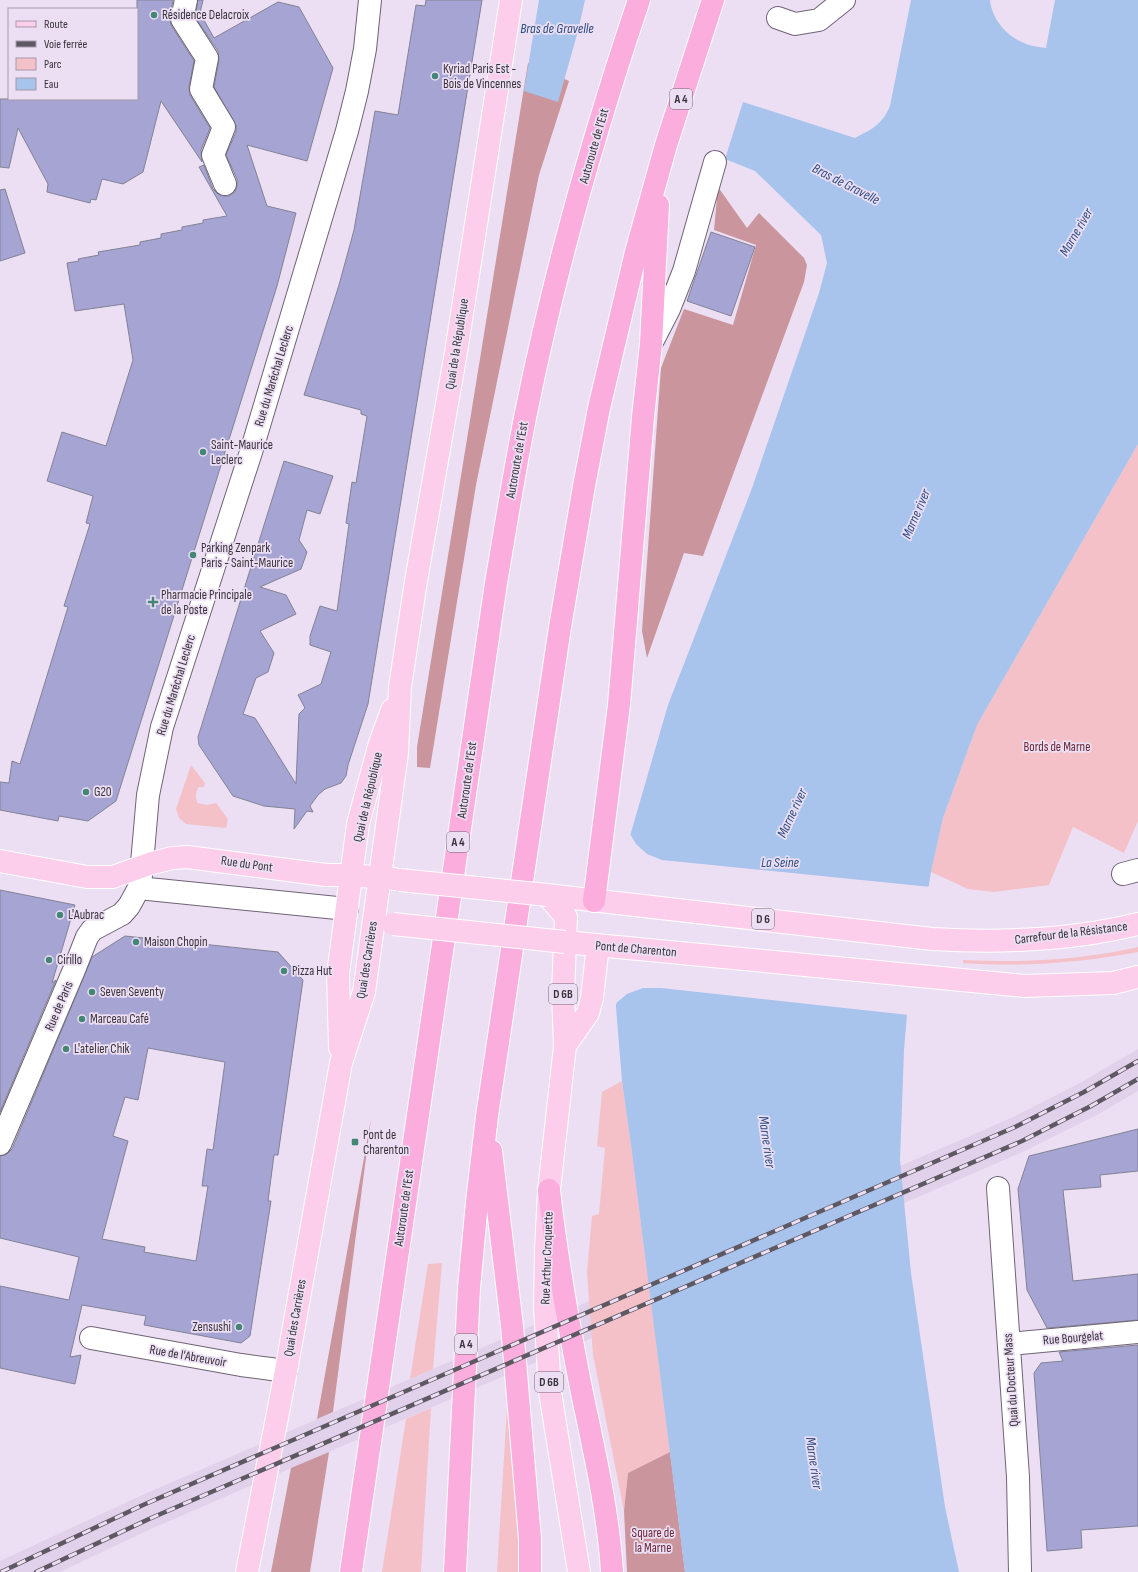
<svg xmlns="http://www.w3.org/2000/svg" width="1138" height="1572" font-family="'Sofia Sans Condensed',sans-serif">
  <rect width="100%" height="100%" fill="#ecdff3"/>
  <!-- built -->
  <path fill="#e2d1eb" d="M 1138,1049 L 1138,1091 L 1097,1115 L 1027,1150 L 153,1528 L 60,1572 L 0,1572 L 0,1561 L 140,1496 L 1011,1118 L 1078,1084 Z"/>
  <!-- green -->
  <path fill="#f5c1c8" d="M 1138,444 L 1138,821 L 1124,853 L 1073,827 L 1049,885 L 994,892 L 968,889 L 931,872 L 943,818 L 977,725 Z
    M 191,765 L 205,783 L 204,787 L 199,787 C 195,793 195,797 198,803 L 207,805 L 216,803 L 228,819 L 226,828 L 186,824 L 179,818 L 176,809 Z
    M 1138,947 L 1138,952 C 1078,963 1025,967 963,963 L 963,960 C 1022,963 1081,960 1138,947 Z
    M 622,1081 L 632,1153 L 670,1452 L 628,1473 L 624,1511 L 593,1355 L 587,1272 L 592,1216 L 599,1214 L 605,1148 L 597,1146 L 602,1092 Z
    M 442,1263 L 433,1369 L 410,1379 L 428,1264 Z
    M 431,1408 L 421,1572 L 382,1572 L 406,1419 Z
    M 507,1408 L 521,1531 L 522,1572 L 497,1572 Z"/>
  <!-- forest -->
  <path fill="#ca959c" d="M 528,63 L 569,81 L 539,175 L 476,485 L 430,768 L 417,767 L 417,747 Z
    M 718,187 L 747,228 L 759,213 L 804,258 L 807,265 L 804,282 L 703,556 L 684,553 L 647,658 L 642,631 L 661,368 L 684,309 L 733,325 L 756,245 L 714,230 Z
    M 371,1119 L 333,1412 L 317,1419 Z
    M 329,1452 L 310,1572 L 271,1572 L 291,1468 Z
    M 670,1452 L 685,1572 L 627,1572 L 624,1511 L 628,1473 Z"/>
  <!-- water -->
  <path fill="#a8c3ec" d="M 539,0 L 585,0 L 578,31 L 558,102 L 524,91 Z
    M 911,0 L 990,0 C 992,19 1006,36 1024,43 C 1030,46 1039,47 1046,48 L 1055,0 L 1138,0 L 1138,444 L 977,725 L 943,818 L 931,872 L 907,1015 L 904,1050 L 900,1160 L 911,1273 L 945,1507 L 959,1572 L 685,1572 L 632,1153 L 622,1081 L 616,1007 L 630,836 L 668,705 L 751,491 L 819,293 L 827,263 L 821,235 L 755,171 L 725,159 L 743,102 L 855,138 C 872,129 882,125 890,106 Z"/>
  <!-- pier -->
  <path fill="#ecdff3" d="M 629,832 L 636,844 L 647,854 L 662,860 L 931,887 L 909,1015 L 661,988 L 643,988 L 627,994 L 615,1004 Z"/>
  <!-- building -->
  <path fill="#a6a4d2" stroke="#828296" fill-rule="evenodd" d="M 137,0 L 173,0 L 170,16 L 171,25 L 194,61 L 189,87 L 190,95 L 210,128 L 201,150 L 202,162 L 161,101 L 143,172 L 123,184 L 102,179 L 96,200 L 91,199 L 90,203 L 47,192 L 48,184 L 18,128 L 9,168 L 0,167 L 0,99 L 137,99 Z
    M 198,0 L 203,0 L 200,13 L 214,38 L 278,2 L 299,7 L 333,68 L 307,161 L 247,145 L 267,206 L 296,213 L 277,286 L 116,801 L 88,821 L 59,816 L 58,821 L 0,810 L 0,782 L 9,783 L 12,761 L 20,764 L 68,607 L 64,606 L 90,524 L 86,523 L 93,496 L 47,481 L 62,432 L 106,446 L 133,360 L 124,304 L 75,311 L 67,263 L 79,261 L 78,259 L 99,255 L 98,252 L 140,245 L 140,242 L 161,238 L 161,234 L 182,230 L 182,227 L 203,223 L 203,220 L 227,216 L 199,167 L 204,165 L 213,189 L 218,194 L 223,196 L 229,196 L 235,192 L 237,186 L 237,179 L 226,155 L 236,132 L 236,126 L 214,87 L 219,60 L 218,51 L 195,17 Z
    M 426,0 L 482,0 L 368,704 L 348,765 L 346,776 L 341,783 L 325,789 L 318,795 L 310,806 L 313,812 L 307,811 L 294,829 L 295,809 L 264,806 L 233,796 L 199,745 L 198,737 L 284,461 L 333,476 L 320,514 L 307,510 L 299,540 L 307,552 L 301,569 L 260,587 L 286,595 L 296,614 L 260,631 L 274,653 L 268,672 L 256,678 L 243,714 L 255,718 L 296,784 L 299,714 L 305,708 L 298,695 L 321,684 L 331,652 L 310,645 L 310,636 L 320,606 L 337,611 L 349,524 L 346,523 L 352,482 L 356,483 L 367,416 L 361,414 L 361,410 L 304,395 L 339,285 L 354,230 L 375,111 L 398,115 L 416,5 L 425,6 Z
    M 5,189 L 25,253 L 0,261 L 0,190 Z
    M 711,232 L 755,247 L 731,316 L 687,301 Z
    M 0,890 L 75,905 L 52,983 L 56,980 L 0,1112 Z
    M 125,936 L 278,952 L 303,980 L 278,1155 L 274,1155 L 268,1201 L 271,1201 L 250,1336 L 241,1343 L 144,1325 L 146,1316 L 82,1305 L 70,1357 L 81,1355 L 75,1384 L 0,1368 L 0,1286 L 69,1300 L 79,1257 L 0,1238 L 0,1156 L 7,1154 L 12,1149 L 92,957 ZM 148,1048 L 225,1062 L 213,1150 L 207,1149 L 202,1186 L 208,1186 L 196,1261 L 144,1252 L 145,1247 L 102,1239 L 128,1141 L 113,1136 L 125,1097 L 138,1100 Z
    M 1138,1129 L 1138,1171 L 1100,1175 L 1101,1187 L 1063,1190 L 1073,1281 L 1138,1274 L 1138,1320 L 1047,1328 L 1027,1290 L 1018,1189 L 1029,1156 Z
    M 1138,1345 L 1138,1526 L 1081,1530 L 1082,1548 L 1047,1551 L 1034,1373 L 1041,1363 L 1063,1361 L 1059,1352 Z"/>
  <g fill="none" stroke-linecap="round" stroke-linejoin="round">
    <defs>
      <path id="minor" d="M 186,0 L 182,19 L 207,58 L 201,89 L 224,127 L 213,155 L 225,184
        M 778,18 L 795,24 L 819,20 L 844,0
        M 651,344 L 669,309 L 684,271 L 715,162
        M 1123,874 L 1138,870
        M 140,886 L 148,889 L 347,909
        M 0,1144 L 74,970 L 87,937 L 92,930 L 122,914 L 129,906 L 140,886 L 148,795 L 162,727 L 251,452 L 347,131 L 357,91 L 365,49 L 370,0
        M 998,1188 L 1018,1477 L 1020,1572
        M 91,1338 L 241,1365 L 286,1371
        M 1009,1344 L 1138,1332"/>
      <path id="major" d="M 0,861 L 87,877 L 113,877 L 149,864 L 172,858 L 187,857 L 326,875 L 351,875 L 394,879
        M 547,895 L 566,917 L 563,994 L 565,1046 L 549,1190 L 546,1249 L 545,1307 L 550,1392 L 579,1572
        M 547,895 L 932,939 C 1001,943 1070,941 1138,924
        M 565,942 L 1025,986 L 1113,983 L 1138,977
        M 565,1046 L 588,1013 L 592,998 L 598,945
        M 340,1048 L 338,974 L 358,824 L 380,743 L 392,710
        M 247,1572 L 286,1371 L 341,1063 L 364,992 L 397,753 L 400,687 L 416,581 L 456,352 L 511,0"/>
      <path id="highway" d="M 594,901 L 619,705 L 643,417 L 651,344 L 658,205
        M 491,1151 L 512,1326 L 530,1539 L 530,1572
        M 549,1190 C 556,1254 567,1316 579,1378 C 592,1443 608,1506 612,1572
        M 351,1572 L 496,583 C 506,525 515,466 527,408 C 555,270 594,133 639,0
        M 455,1572 L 469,1288 L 477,1202 L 487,1116 L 560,627 L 584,486 L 599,408 L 636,252 L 666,145 L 713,0"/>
    </defs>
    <!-- minor casing -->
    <use href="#minor" stroke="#6f6475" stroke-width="24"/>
    <!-- major casing -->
    <use href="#major" stroke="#fff" stroke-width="24"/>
    <!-- highway casing -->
    <use href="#highway" stroke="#fff" stroke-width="24"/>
    <!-- minor -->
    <use href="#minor" stroke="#fff" stroke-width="22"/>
    <!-- major -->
    <use href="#major" stroke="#fdceeb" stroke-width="22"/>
    <!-- highway -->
    <use href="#highway" stroke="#fbadde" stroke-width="22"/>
    <defs>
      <path id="rail" d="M 1,1572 L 143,1505 L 1015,1127 L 1084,1092 L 1138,1061
        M 36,1572 L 149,1519 L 1022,1141 L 1091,1106 L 1138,1079"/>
    </defs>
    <!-- rail casing -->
    <use href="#rail" stroke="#5e5862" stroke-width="4.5"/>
    <!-- rail -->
    <use href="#rail" stroke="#ecdff3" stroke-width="3" stroke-dasharray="9" stroke-linecap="butt"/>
    <defs>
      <path id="major-bridge" d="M 400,880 L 547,895
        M 393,924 L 565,942"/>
    </defs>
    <!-- major-bridge casing -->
    <use href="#major-bridge" stroke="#fff" stroke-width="24" stroke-linecap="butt"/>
    <!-- major-bridge -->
    <use href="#major-bridge" stroke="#fdceeb" stroke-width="22"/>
  </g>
  <!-- markers -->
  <g fill="#448676" stroke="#ecdff3" stroke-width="1.5">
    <circle cx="154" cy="15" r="4"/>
    <circle cx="435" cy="76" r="4"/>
    <circle cx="203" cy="452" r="4"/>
    <circle cx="193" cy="555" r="4"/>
    <path d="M151 596h4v4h4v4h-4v4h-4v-4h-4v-4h4z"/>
    <circle cx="86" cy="792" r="4"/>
    <circle cx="60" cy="915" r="4"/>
    <circle cx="136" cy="942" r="4"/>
    <circle cx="49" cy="960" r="4"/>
    <circle cx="284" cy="971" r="4"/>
    <circle cx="92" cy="992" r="4"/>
    <circle cx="82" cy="1019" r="4"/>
    <circle cx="66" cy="1049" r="4"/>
    <rect x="351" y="1138" width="8" height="8" rx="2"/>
    <circle cx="239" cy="1327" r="4"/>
  </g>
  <g text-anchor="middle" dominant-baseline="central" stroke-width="3.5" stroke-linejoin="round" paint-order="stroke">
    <!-- shield labels -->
    <g fill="#ecdff3" stroke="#6e6772" stroke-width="1">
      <rect x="670" y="89" width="22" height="20" rx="3"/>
      <rect x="447" y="832" width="22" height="20" rx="3"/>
      <rect x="752" y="909" width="22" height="20" rx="3"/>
      <rect x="549" y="984" width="28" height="20" rx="3"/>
      <rect x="455" y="1334" width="22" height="20" rx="3"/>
      <rect x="535" y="1372" width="28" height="20" rx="3"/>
    </g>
    <g font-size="12" font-weight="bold" fill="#38333b">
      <text x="681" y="99">A 4</text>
      <text x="458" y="842">A 4</text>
      <text x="763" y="919">D 6</text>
      <text x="563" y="994">D 6B</text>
      <text x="466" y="1344">A 4</text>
      <text x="549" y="1382">D 6B</text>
    </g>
    <!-- poi labels -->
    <g font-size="13" fill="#38333b" stroke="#ecdff3" text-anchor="start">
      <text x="162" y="15">Résidence Delacroix</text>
      <text x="443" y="69">Kyriad Paris Est -<tspan x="443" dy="15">Bois de Vincennes</tspan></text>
      <text x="211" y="445">Saint-Maurice<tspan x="211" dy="15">Leclerc</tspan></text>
      <text x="201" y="548">Parking Zenpark<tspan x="201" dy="15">Paris - Saint-Maurice</tspan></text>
      <text x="161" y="595">Pharmacie Principale<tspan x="161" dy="15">de la Poste</tspan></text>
      <text x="94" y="792">G20</text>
      <text x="68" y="915">L'Aubrac</text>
      <text x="144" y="942">Maison Chopin</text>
      <text x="57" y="960">Cirillo</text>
      <text x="292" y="971">Pizza Hut</text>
      <text x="100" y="992">Seven Seventy</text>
      <text x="90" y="1019">Marceau Café</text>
      <text x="74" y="1049">L'atelier Chik</text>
      <text x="363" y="1135">Pont de<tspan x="363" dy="15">Charenton</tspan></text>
      <text x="231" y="1327" text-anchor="end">Zensushi</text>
    </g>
    <!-- street labels -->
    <g font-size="13" fill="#38333b" stroke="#ecdff3">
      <text transform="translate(594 146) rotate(-74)">Autoroute de l’Est</text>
      <text transform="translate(457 344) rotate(-81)">Quai de la République</text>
      <text transform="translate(274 376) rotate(-73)">Rue du Maréchal Leclerc</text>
      <text transform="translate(517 460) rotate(-80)">Autoroute de l’Est</text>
      <text transform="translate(176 685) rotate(-73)">Rue du Maréchal Leclerc</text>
      <text transform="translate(467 780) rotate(-82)">Autoroute de l’Est</text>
      <text transform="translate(368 797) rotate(-77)">Quai de la République</text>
      <text transform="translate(247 864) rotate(8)">Rue du Pont</text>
      <text transform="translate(1071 933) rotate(-7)">Carrefour de la Résistance</text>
      <text transform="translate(636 949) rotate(5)">Pont de Charenton</text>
      <text transform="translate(367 960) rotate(-81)">Quai des Carrières</text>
      <text transform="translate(59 1006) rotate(-67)">Rue de Paris</text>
      <text transform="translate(404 1208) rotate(-82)">Autoroute de l’Est</text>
      <text transform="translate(547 1258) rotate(-88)">Rue Arthur Croquette</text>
      <text transform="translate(295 1318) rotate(-80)">Quai des Carrières</text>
      <text transform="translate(1073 1338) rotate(-5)">Rue Bourgelat</text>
      <text transform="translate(188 1356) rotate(10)">Rue de l'Abreuvoir</text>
      <text transform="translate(1011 1380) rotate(-94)">Quai du Docteur Mass</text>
    </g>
    <!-- park labels -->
    <g font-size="13" fill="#692736" stroke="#ecdff3">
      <text x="1057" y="747">Bords de Marne</text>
      <text x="653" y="1533">Square de<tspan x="653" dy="15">la Marne</tspan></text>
    </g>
    <!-- water labels -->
    <g font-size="14" font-style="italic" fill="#2c4d81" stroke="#ecdff3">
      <text x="557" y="28">Bras de Gravelle</text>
      <text transform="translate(846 184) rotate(27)">Bras de Gravelle</text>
      <text transform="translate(1076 232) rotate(-60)">Marne river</text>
      <text transform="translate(916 514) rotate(-67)">Marne river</text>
      <text transform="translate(792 813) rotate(-65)">Marne river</text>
      <text x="780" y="862">La Seine</text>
      <text transform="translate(767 1142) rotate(82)">Marne river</text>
      <text transform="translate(814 1463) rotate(82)">Marne river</text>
    </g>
  </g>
  <!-- legend -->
  <rect x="8" y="8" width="130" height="92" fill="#ecdff3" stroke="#a49aa9"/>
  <rect x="16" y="21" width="20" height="6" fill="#fdceeb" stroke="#a49aa9"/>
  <text x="44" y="28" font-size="12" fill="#38333b">Route</text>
  <rect x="16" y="41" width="20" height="6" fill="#5e5862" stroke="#a49aa9"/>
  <text x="44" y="48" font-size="12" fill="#38333b">Voie ferrée</text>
  <rect x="16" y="58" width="20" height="12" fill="#f5c1c8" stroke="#a49aa9"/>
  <text x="44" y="68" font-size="12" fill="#38333b">Parc</text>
  <rect x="16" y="78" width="20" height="12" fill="#a8c3ec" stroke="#a49aa9"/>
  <text x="44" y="88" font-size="12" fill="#38333b">Eau</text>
</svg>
